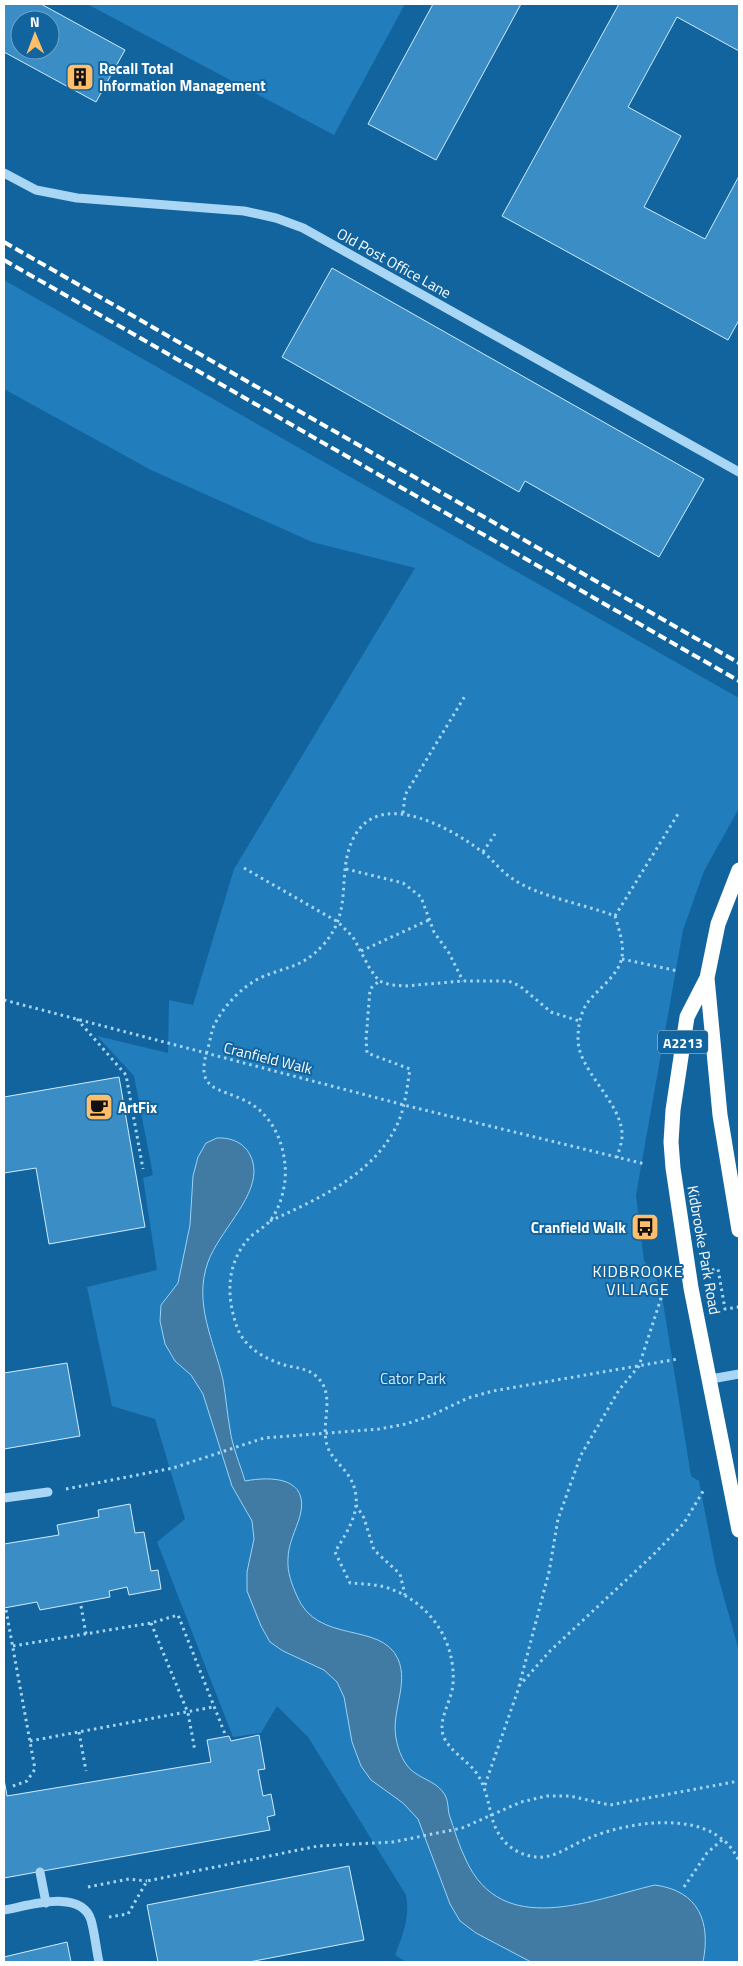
<svg xmlns="http://www.w3.org/2000/svg" width="743" height="1966" font-family="'Titillium Web',sans-serif">
  <rect width="100%" height="100%" fill="#12649e"/>
  <!-- green -->
  <path fill="#217dbb" d="M 87,4 L 405,4 L 334,135 Z
    M 4,280 L 739,698 L 739,808 L 704,871 L 683,930 L 636,1195 L 644,1261 L 655,1274 L 662,1296 L 691,1476 L 699,1481 L 716,1569 L 739,1651 L 739,1962 L 406,1962 L 395,1955 C 403,1935 410,1917 406,1895 L 308,1737 L 277,1706 L 261,1733 L 233,1737 L 157,1542 L 185,1519 L 155,1419 L 112,1406 L 87,1287 L 157,1270 L 143,1178 L 153,1175 L 134,1076 L 97,1036 L 168,1053 L 169,1000 L 193,1005 L 234,869 L 415,568 L 312,542 L 151,470 L 4,389 Z"/>
  <!-- water -->
  <path fill="#417aa3" stroke="#9ad3f7" d="M 217,1138 C 237,1137 253,1148 254,1171 C 254,1201 219,1232 208,1262 C 193,1303 214,1341 223,1380 C 226,1397 227,1413 230,1429 C 232,1446 240,1464 245,1481 C 272,1476 310,1477 300,1516 C 296,1530 288,1544 288,1559 C 287,1572 292,1585 297,1596 C 317,1645 381,1621 398,1659 C 409,1684 391,1712 396,1738 C 398,1750 404,1766 415,1773 C 425,1780 438,1783 445,1795 C 448,1800 448,1808 449,1814 C 454,1829 459,1846 466,1860 C 502,1939 591,1900 655,1885 C 699,1891 711,1922 703,1962 L 531,1962 L 476,1933 L 460,1921 L 450,1904 L 418,1819 L 403,1803 L 371,1780 L 361,1766 L 352,1742 L 344,1697 L 337,1682 L 324,1670 L 283,1651 L 270,1642 L 261,1626 L 247,1591 L 247,1572 L 254,1539 L 252,1521 L 232,1486 L 203,1394 L 191,1375 L 175,1361 L 165,1344 L 160,1321 L 161,1305 L 178,1283 L 190,1225 L 193,1176 L 198,1157 L 206,1143 Z"/>
  <!-- building -->
  <path fill="#3b8dc5" stroke="#d1ecfe" fill-rule="evenodd" d="M 4,4 L 41,4 L 125,50 L 96,102 L 4,52 ZM 20,20 L 50,20 L 50,50 L 20,50 Z
    M 433,4 L 521,4 L 436,160 L 368,124 Z
    M 619,4 L 739,4 L 739,51 L 677,17 L 628,107 L 681,136 L 644,207 L 705,239 L 739,176 L 739,320 L 728,340 L 502,216 Z
    M 332,268 L 704,479 L 659,557 L 525,481 L 519,492 L 282,357 Z
    M 119,1077 L 145,1227 L 49,1244 L 36,1168 L 4,1173 L 4,1097 Z
    M 67,1363 L 80,1436 L 4,1449 L 4,1373 Z
    M 130,1504 L 135,1533 L 144,1532 L 151,1571 L 158,1570 L 161,1589 L 129,1595 L 127,1587 L 109,1591 L 110,1597 L 40,1610 L 37,1602 L 4,1608 L 4,1544 L 59,1535 L 57,1525 L 99,1517 L 98,1510 Z
    M 259,1735 L 265,1769 L 258,1770 L 263,1796 L 271,1794 L 275,1815 L 267,1817 L 270,1830 L 4,1878 L 4,1779 L 7,1796 L 211,1762 L 207,1740 L 229,1736 L 231,1741 Z
    M 349,1866 L 364,1940 L 249,1962 L 158,1962 L 147,1905 Z
    M 67,1942 L 71,1962 L 4,1962 L 4,1957 Z"/>
  <g fill="none" stroke-linecap="round" stroke-linejoin="round">
    <!-- path -->
    <path stroke="#a8d6f4" stroke-width="3" stroke-dasharray="2.5 4" stroke-linecap="butt" d="M 403,813 L 405,795 L 465,696
      M 483,852 L 495,834
      M 244,868 L 338,922 L 353,937 L 370,969 L 379,981 L 391,985 L 405,986 L 463,981 L 508,981 L 520,986 L 551,1012 L 579,1021
      M 346,869 L 403,883 L 421,897 L 434,932 L 449,953 L 463,981
      M 615,916 L 678,814
      M 361,951 L 431,919
      M 622,959 L 678,971
      M 4,1000 L 404,1105 L 645,1164
      M 77,1019 L 126,1075 L 143,1169
      M 617,1158 C 619,1150 623,1140 622,1132 C 619,1100 578,1070 578,1039 C 578,1027 580,1013 588,1002 C 598,989 619,975 622,957 C 624,943 619,930 615,916 C 584,904 539,897 513,879 C 501,872 493,859 481,851 C 451,828 380,788 354,837 C 335,873 355,910 323,945 C 301,969 286,966 260,978 C 243,986 226,1004 217,1020 C 211,1029 211,1038 208,1048 C 194,1091 218,1087 246,1101 C 270,1113 283,1139 285,1165 C 287,1183 281,1208 269,1222 C 263,1228 256,1232 250,1237 C 226,1263 226,1296 237,1327 C 245,1349 267,1360 288,1366 C 298,1368 308,1369 316,1376 C 337,1394 320,1423 327,1445 C 332,1463 353,1470 356,1496 C 358,1517 345,1535 335,1552 L 350,1583 C 363,1584 376,1584 388,1588 C 429,1602 456,1640 453,1684 C 452,1698 442,1713 442,1727 C 441,1746 465,1758 475,1771 C 492,1794 487,1819 501,1837 C 508,1848 523,1856 536,1857 C 555,1859 572,1844 589,1838 C 625,1823 691,1812 723,1840 C 730,1845 735,1853 739,1861
      M 270,1221 C 318,1199 373,1175 397,1125 C 405,1108 407,1088 410,1069 L 367,1053 L 366,1040 L 370,989 L 379,981
      M 712,1270 L 718,1269 L 725,1309 L 739,1307
      M 66,1489 L 173,1468 L 264,1438 L 379,1429 L 406,1424 L 430,1416 L 468,1398 L 493,1391 L 678,1359
      M 356,1505 L 364,1518 L 374,1550 L 400,1574 L 405,1595
      M 81,1606 L 86,1634
      M 6,1610 L 35,1769 L 27,1781 L 10,1787
      M 151,1623 L 188,1713 L 195,1751
      M 13,1646 L 151,1623 L 178,1615 L 225,1734
      M 519,1686 L 550,1651 L 653,1555 L 684,1523 L 705,1488
      M 79,1732 L 86,1771
      M 30,1741 L 213,1707
      M 485,1785 L 518,1690 L 549,1572 L 558,1519 L 581,1455 L 619,1390 L 639,1366 L 664,1289
      M 88,1887 L 129,1879 L 147,1881
      M 684,1887 L 707,1853 L 723,1839
      M 109,1917 L 128,1914 L 147,1881 L 318,1846 L 393,1842 L 462,1828 L 521,1802 L 547,1796 L 570,1796 L 610,1805 L 739,1781"/>
    <!-- minor -->
    <path stroke="#a8d6f4" stroke-width="9" d="M 4,173 L 36,190 L 77,198 L 244,211 L 276,218 L 303,228 L 739,472
      M 711,1379 L 739,1374
      M 4,1498 L 48,1492
      M 40,1872 L 46,1903
      M 4,1910 C 28,1906 81,1888 91,1920 C 95,1934 96,1949 99,1962"/>
    <!-- highway -->
    <path stroke="#fff" stroke-width="15" d="M 739,870 L 718,924 L 707,978 L 687,1017 L 673,1110 L 671,1142 L 673,1168 L 691,1288 L 739,1530
      M 707,978 L 720,1115 L 739,1230"/>
    <!-- rail -->
    <path stroke="#fff" stroke-width="4" stroke-dasharray="9 4" stroke-linecap="butt" d="M 4,242 L 739,663
      M 4,260 L 739,681"/>
  </g>
  <!-- icons -->
  <defs>
    <symbol id="building-square" viewBox="-11 -11 22 22"><rect x="-9" y="-9" width="18" height="18" rx="4" fill="#ffbe6b" stroke="#12649e"/><path d="M-4-6H4V6H1V3H-1V6H-4ZM-2.5-4.3h1.7v1.8h-1.7ZM.8-4.3h1.7v1.8H.8ZM-2.5-1h1.7V.8h-1.7ZM.8-1h1.7V.8H.8Z" fill="#111"/></symbol>
    <symbol id="cafe-square" viewBox="-11 -11 22 22"><rect x="-9" y="-9" width="18" height="18" rx="4" fill="#ffbe6b" stroke="#12649e"/><path d="M-5.5-4.5H6V0H3Q3 3.5 0 3.5H-2.5Q-5.5 3.5-5.5 0ZM3-3.2v2h1.7v-2ZM-6 4.5H4V6H-6Z" fill="#111"/></symbol>
    <symbol id="bus-square" viewBox="-11 -11 22 22"><rect x="-9" y="-9" width="18" height="18" rx="4" fill="#ffbe6b" stroke="#12649e"/><path d="M-5-6H5V4H4V6H2V4H-2V6H-4V4H-5ZM-3.5-4V0h7V-4ZM-3.5 1.2v1.5H-2V1.2ZM2 1.2v1.5H3.5V1.2Z" fill="#111"/></symbol>
  </defs>
  <g fill-rule="evenodd">
    <use href="#building-square" x="64" y="61" width="32" height="32"/>
    <use href="#cafe-square" x="83" y="1091" width="32" height="32"/>
    <use href="#bus-square" x="629" y="1211" width="32" height="32"/>
  </g>
  <g text-anchor="middle" dominant-baseline="central" stroke-width="4" stroke-linejoin="round" paint-order="stroke">
    <!-- shield labels -->
    <rect fill="#12649e" stroke="#b8d0e2" stroke-width="1" x="658" y="1030.5" width="50" height="23" rx="4"/>
    <g font-size="14" font-weight="bold" fill="#fff">
      <text x="683" y="1042">A2213</text>
    </g>
    <!-- poi labels -->
    <g font-size="15" font-weight="bold" fill="#fff" stroke="#12649e" text-anchor="start">
      <text x="99" y="68">Recall Total<tspan x="99" dy="17">Information Management</tspan></text>
      <text x="118" y="1107">ArtFix</text>
      <text x="626" y="1227" text-anchor="end">Cranfield Walk</text>
    </g>
    <!-- street labels -->
    <g font-size="15" fill="#fff" stroke="#12649e">
      <text transform="translate(394 263) rotate(29)">Old Post Office Lane</text>
      <text transform="translate(268 1058) rotate(14)">Cranfield Walk</text>
      <text transform="translate(704 1250) rotate(80)">Kidbrooke Park Road</text>
    </g>
    <!-- park labels -->
    <g font-size="15" fill="#d1ecfe" stroke="#12649e">
      <text x="413" y="1378">Cator Park</text>
    </g>
    <!-- neighbourhood labels -->
    <g font-size="16" letter-spacing="1" fill="#fff" stroke="#12649e">
      <text x="638" y="1271">KIDBROOKE<tspan x="638" dy="18">VILLAGE</tspan></text>
    </g>
  </g>
  <!-- border -->
  <rect width="743" height="1966" fill="none" stroke="#ffffff" stroke-width="10"/>
  <!-- north arrow -->
  <g transform="translate(35 35) rotate(359)"><circle r="24" fill="#12649e" stroke="#71a2c5"/>
  <path d="M0-4L9 19L0 12L-9 19Z" fill="#ffbe6b"/>
  <text y="-8" font-size="14" font-weight="bold" text-anchor="middle" fill="#ffffff">N</text>
  </g>
</svg>
